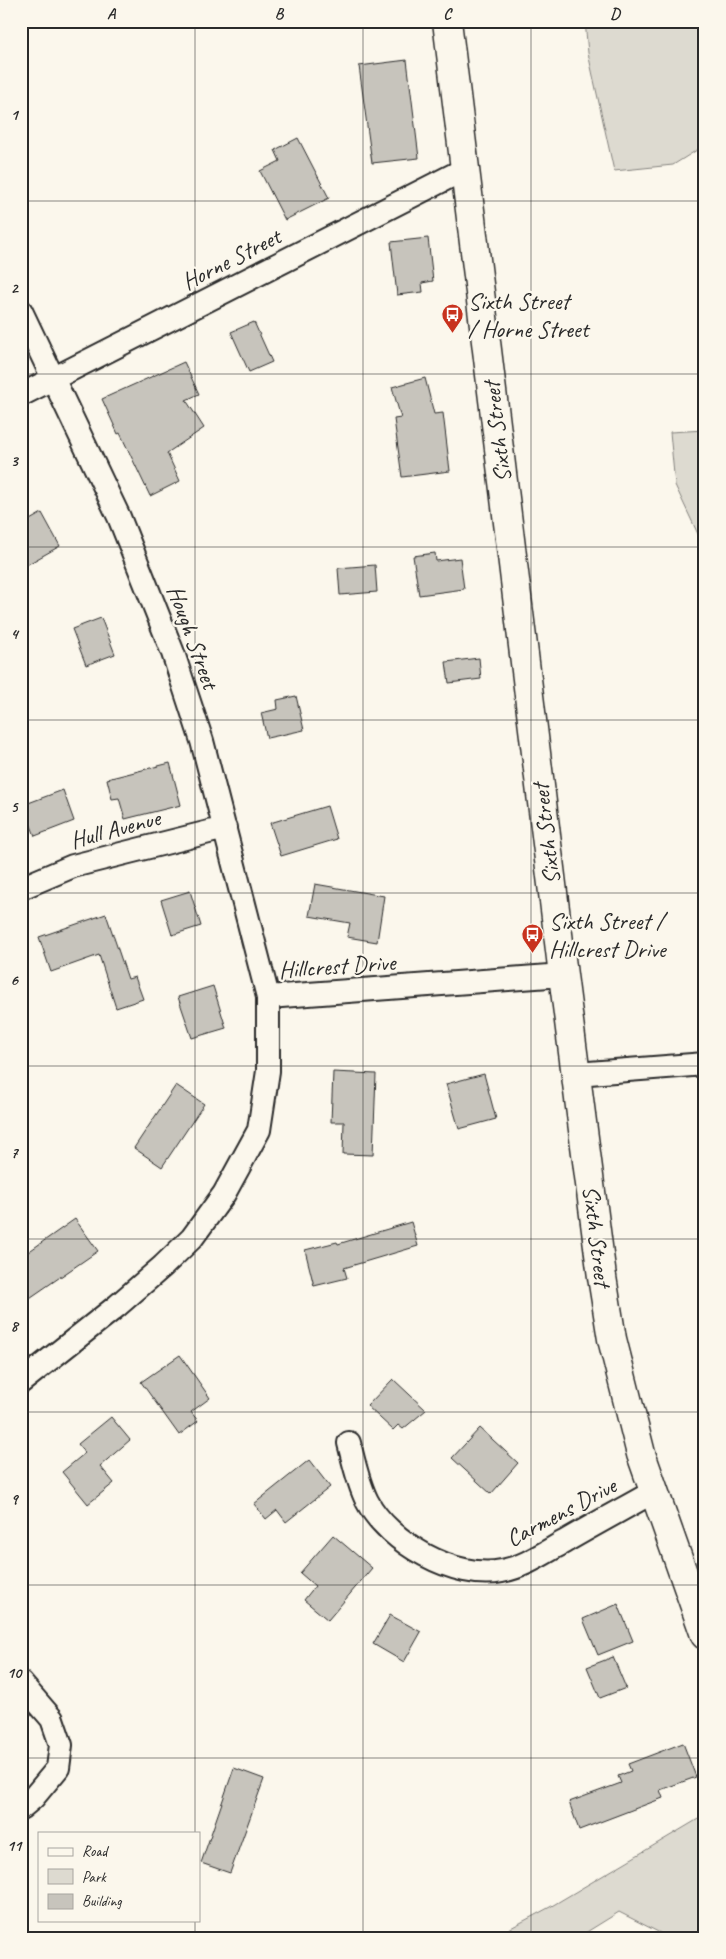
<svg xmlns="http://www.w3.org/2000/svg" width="726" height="1959" font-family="Caveat,sans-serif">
  <rect width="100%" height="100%" fill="#fbf7ec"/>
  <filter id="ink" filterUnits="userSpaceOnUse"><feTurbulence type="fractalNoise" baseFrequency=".02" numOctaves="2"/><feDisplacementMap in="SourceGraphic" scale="10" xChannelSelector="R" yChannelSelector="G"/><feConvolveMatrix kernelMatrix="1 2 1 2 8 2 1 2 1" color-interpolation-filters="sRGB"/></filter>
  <g filter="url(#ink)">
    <!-- green -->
    <path fill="#dddad0" stroke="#84827e" d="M 585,21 L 705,21 L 705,145 L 673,165 L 614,171 L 588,53 Z
      M 705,430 L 705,549 L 675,485 L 670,432 Z
      M 705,1815 L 705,1938 L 670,1938 L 619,1912 L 577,1938 L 492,1938 L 550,1907 Z"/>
    <!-- building -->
    <path fill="#c7c4bc" stroke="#2b2b2b" d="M 407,60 L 419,158 L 372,163 L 359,66 Z
      M 298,138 L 329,198 L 285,220 L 260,171 L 280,161 L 275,150 Z
      M 428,238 L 433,281 L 422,283 L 423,292 L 397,295 L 391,242 Z
      M 254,322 L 272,362 L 249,372 L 231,332 Z
      M 184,362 L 199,394 L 186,400 L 204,428 L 167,453 L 180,481 L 150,496 L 120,433 L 118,434 L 102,399 Z
      M 425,378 L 434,414 L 443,413 L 450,471 L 402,477 L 394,419 L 401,418 L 392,387 Z
      M 42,513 L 60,546 L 21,568 L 21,525 Z
      M 435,553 L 436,561 L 460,558 L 464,589 L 419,595 L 413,556 Z
      M 375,565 L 377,592 L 340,595 L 338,568 Z
      M 101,618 L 115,654 L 86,665 L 72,629 Z
      M 479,658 L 481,679 L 449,683 L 446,662 Z
      M 296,696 L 304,730 L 267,738 L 261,713 L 278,709 L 277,700 Z
      M 170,763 L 181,805 L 125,819 L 119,798 L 112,799 L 107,779 Z
      M 63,790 L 74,821 L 35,836 L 23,805 Z
      M 327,806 L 337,839 L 281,856 L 270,823 Z
      M 315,884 L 384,896 L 377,942 L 347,937 L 350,923 L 309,916 Z
      M 190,891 L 201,926 L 172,935 L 161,900 Z
      M 106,914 L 128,979 L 135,977 L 143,999 L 116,1008 L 99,955 L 51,972 L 39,937 Z
      M 213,986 L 226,1028 L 192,1038 L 178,997 Z
      M 333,1072 L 376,1074 L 373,1155 L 343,1154 L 344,1122 L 331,1122 Z
      M 484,1074 L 496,1119 L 459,1129 L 446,1084 Z
      M 176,1085 L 204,1104 L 162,1167 L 134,1148 Z
      M 75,1219 L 98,1251 L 21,1304 L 21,1257 Z
      M 411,1222 L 418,1246 L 344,1268 L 347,1278 L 314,1286 L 305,1250 L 337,1242 L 338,1244 Z
      M 180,1355 L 210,1398 L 191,1412 L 198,1421 L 179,1435 L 141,1382 Z
      M 393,1379 L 426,1410 L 403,1429 L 398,1425 L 393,1430 L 367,1406 Z
      M 111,1417 L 130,1440 L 100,1466 L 114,1483 L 88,1504 L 62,1472 L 85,1453 L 78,1444 Z
      M 480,1428 L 518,1463 L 491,1494 L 452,1458 Z
      M 309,1460 L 330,1487 L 286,1522 L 277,1510 L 266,1519 L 254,1504 Z
      M 333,1535 L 372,1568 L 328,1620 L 304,1600 L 315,1586 L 300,1573 Z
      M 618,1604 L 633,1641 L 598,1655 L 583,1619 Z
      M 390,1615 L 421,1632 L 404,1662 L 373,1644 Z
      M 613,1657 L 626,1688 L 600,1698 L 587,1667 Z
      M 683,1743 L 696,1777 L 660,1790 L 663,1798 L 579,1830 L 569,1802 L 621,1783 L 618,1776 L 631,1771 L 628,1764 Z
      M 234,1768 L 264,1779 L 230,1873 L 201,1863 Z"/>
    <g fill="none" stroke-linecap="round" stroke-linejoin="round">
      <defs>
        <path id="minor" d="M 21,311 L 119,517 L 173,653 L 202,741 L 268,997 L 268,1071 L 259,1130 L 224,1194 L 192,1238 L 163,1266 L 117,1306 L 21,1382
          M 21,395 L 465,169
          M 21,888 L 73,866 L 225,828
          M 268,997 L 563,975
          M 576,1074 L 705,1064
          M 349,1443 C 354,1463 358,1483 367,1501 C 388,1542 456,1581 502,1571 C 524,1567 544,1553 564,1542 C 593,1525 623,1509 653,1492
          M 21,1683 L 52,1719 L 61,1745 L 58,1768 L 33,1798 L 21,1808"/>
        <path id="secondary" d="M 447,21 L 563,975 L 602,1277 L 612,1339 L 641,1454 L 705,1635"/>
      </defs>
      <!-- minor casing -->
      <use href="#minor" stroke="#2b2b2b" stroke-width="26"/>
      <!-- secondary casing -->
      <use href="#secondary" stroke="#2b2b2b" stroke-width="31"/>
      <!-- minor -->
      <use href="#minor" stroke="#fbf7ec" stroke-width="22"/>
      <!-- secondary -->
      <use href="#secondary" stroke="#fbf7ec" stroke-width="28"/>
    </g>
  </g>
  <!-- grid -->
  <path fill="none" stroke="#2b2b2b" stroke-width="1" stroke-opacity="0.55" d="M 195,21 L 195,1833M 363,21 L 363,1938M 531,21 L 531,1938M 21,201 L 705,201M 21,374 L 705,374M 21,547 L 705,547M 21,720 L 705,720M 21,893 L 705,893M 21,1066 L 705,1066M 21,1239 L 705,1239M 21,1412 L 705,1412M 21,1585 L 705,1585M 21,1758 L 705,1758M 195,1920 L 195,1938"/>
  <!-- icons -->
  <defs>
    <symbol id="bus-pin" viewBox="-11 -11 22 30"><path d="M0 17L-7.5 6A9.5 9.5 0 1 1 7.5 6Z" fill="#c8321e" stroke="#fbf7ec"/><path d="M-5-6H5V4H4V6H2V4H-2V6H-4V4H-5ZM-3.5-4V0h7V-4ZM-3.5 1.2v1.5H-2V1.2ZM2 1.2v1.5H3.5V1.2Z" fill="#fff"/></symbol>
  </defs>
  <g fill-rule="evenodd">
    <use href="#bus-pin" x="440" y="302" width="25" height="34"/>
    <use href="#bus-pin" x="520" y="922" width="25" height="34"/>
  </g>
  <g text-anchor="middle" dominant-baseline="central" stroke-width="4.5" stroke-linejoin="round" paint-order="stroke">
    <!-- street labels -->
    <g font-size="24" fill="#2b2b2b" stroke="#fbf7ec">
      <text transform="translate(231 259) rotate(-27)">Horne Street</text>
      <text transform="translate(497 432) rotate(-97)">Sixth Street</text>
      <text transform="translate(193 637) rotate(70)">Hough Street</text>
      <text transform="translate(115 829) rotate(-15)">Hull Avenue</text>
      <text transform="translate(546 834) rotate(-97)">Sixth Street</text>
      <text transform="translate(337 966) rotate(-4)">Hillcrest Drive</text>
      <text transform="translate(597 1236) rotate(83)">Sixth Street</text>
      <text transform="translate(561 1512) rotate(-28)">Carmens Drive</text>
    </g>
    <!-- poi labels -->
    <g font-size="24" fill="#2b2b2b" stroke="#fbf7ec" text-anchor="start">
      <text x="468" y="301">Sixth Street<tspan x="468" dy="28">/ Horne Street</tspan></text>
      <text x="549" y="921">Sixth Street /<tspan x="549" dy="28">Hillcrest Drive</tspan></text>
    </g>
  </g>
  <!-- margin -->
  <rect width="726" height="1959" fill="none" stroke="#fbf7ec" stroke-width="55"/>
  <!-- legend -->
  <rect x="38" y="1832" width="162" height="90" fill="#fbf7ec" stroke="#a8a59f"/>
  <rect x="48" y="1848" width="25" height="8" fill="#fbf7ec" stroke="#a8a59f"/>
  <text x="82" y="1856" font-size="15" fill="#2b2b2b">Road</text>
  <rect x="48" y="1869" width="25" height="15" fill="#dddad0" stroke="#a8a59f"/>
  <text x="82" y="1882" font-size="15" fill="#2b2b2b">Park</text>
  <rect x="48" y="1894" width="25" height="15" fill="#c7c4bc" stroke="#a8a59f"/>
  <text x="82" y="1906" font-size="15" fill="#2b2b2b">Building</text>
  <rect x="28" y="28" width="670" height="1904" fill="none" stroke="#2b2b2b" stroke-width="2"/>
  <g font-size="16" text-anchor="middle" font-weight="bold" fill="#2b2b2b">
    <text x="111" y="19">A</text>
    <text x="279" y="19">B</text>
    <text x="447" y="19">C</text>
    <text x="615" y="19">D</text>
    <text x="14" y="120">1</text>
    <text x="14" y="293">2</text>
    <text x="14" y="466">3</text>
    <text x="14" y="639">4</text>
    <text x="14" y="812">5</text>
    <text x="14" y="985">6</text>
    <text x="14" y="1158">7</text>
    <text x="14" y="1331">8</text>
    <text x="14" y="1504">9</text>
    <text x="14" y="1678">10</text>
    <text x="14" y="1851">11</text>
  </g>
</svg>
